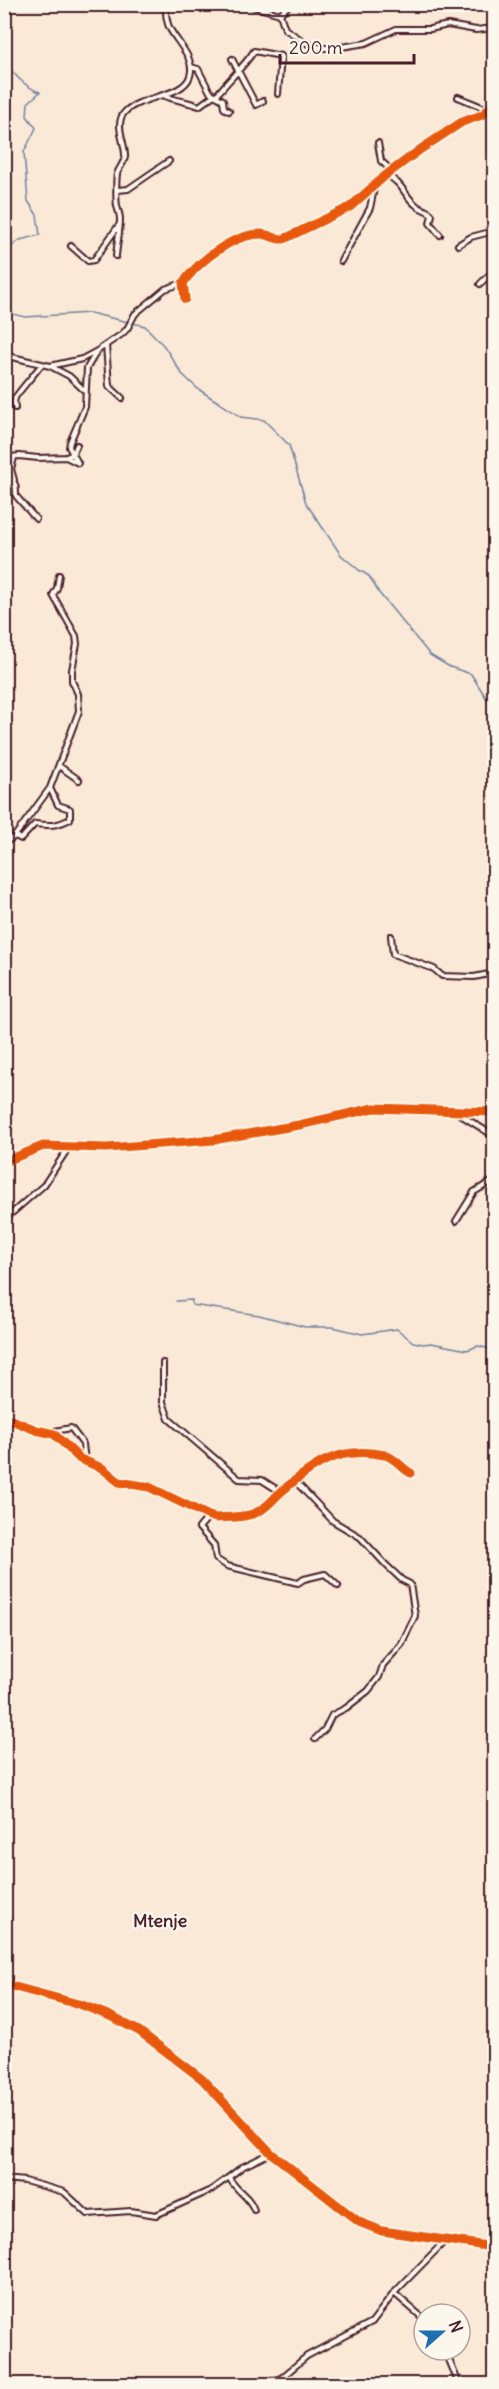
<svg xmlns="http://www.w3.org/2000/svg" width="499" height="2389" font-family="Delius,sans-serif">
  <rect width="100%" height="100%" fill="#f9e9d6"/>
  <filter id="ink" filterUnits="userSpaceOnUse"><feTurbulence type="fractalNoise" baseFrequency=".0167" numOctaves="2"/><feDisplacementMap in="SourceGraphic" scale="12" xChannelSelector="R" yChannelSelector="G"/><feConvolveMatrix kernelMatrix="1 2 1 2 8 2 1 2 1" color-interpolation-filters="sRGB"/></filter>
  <g filter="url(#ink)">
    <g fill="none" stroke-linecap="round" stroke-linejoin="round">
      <!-- stream -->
      <path stroke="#72829f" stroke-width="1.5" d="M 4,61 C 12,73 26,88 40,92 L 28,103 L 27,116 L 36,128 L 24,152 L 28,201 L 37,215 L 40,235 L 20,240 L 12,246 L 10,256 L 4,264
        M 4,288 L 13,314 L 25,317 L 90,313 L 145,326 L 164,346 L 182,374 L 198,389 L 241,417 L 264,420 L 289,445 L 306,503 L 341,555 L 359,570 L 369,576 L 379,593 L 430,655 L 450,667 L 471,674 L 494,710
        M 176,1301 L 192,1300 L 192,1305 L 259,1315 L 305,1327 L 333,1327 L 362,1334 L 397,1329 L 413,1342 L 423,1344 L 431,1343 L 467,1350 L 478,1346 L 494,1350"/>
      <defs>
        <path id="minor" d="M 245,4 L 280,14
          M 290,4 L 280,14 L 285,29 L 308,44 L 321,48 L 335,48 L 366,43 L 396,29 L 430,29 L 448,25 L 476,30 L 494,28
          M 494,4 L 494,5
          M 232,59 L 256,105 L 263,101
          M 191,67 L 198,69 L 210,92 L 216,96 C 228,80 243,68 254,51 L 281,56 L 278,94
          M 163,95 C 175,101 187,101 199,106 L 214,95
          M 216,96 L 223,100 L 224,108 L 229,111
          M 458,97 L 487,109
          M 378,143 L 381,161 L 392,171
          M 386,175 C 403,183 403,194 416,205 C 421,210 427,209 432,215 L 430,223 L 440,235
          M 118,190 L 128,189 L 169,161
          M 458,245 L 471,237 L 494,231
          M 71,246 L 88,261 L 94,260 L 119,225
          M 116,256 C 117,244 120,231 120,219 C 120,215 118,210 117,206 C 116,200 116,180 117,174 C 119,168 124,163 125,157 C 126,144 114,125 124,113 C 139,95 183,98 190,76 C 196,58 176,42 169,27 C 166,20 166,12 165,4
          M 341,261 L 370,208 L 375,184
          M 480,284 L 494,270
          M 492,285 L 494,283
          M 185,299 L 183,283 L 186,279 C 202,259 234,234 261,234 C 269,234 275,240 284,239 L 350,207 L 386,175 L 421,149 L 462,122 L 482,115 L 494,104
          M 106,345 L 109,386 L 122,398
          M 4,355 L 50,366 L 69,376 L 85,391
          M 50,366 L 82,359 L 97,351 L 122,334 L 127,329 L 135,314 L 165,289 L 183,283
          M 15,408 C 14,404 14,401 15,398 C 16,395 37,371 41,365
          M 66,457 L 78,463 L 69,447 L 70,442 L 85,407 L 87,368 L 97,351
          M 4,458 L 19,456 L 38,458 L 66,457 L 73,454 L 77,445
          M 14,458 L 11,469 L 14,480
          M 4,475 C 15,484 16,480 16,496 L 36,519
          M 59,766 L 79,780
          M 15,836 L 21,839 L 35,824 C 49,826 57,826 70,819 L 70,809 L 58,805 L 50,788
          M 4,843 L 14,837 L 50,788 L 79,711 L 78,694 L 72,681 L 72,670 L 77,644 L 76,636 L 53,595 L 57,588 L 59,575
          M 391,936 L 393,954 L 434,969 L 442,976 L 474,977 L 494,973
          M 456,1112 L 494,1136
          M 4,1162 L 43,1146 L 106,1148 L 213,1140 L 299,1125 L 374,1108 L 494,1112
          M 4,1220 L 44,1185 L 69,1147
          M 456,1221 L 474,1192 L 494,1180
          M 163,1363 L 163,1402 L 169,1419 L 239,1479 L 262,1480 L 281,1492
          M 4,1417 L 36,1430 L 54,1434 L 80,1459 L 102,1468 L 119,1482 L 149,1487 L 209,1516 L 216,1518 C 230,1517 249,1518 261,1510 C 269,1505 275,1497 282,1491 C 314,1464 340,1445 385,1455 C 396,1458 402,1469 411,1473
          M 49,1432 L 71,1428 L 83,1444 L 85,1461
          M 295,1481 L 333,1521 L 360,1537 L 387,1566 L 402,1580 L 410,1584 L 415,1616 L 401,1645 L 383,1665 L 379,1677 L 368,1691 L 346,1708 L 332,1715 L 325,1729 L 315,1739
          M 209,1516 L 199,1528 L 214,1545 L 216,1559 L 227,1566 L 298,1583 L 304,1579 L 325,1574 L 338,1586
          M 4,2179 L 25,2181 L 64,2192 L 88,2214 L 131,2211 L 156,2215 L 211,2190 L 229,2177
          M 254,2210 C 250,2196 235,2191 229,2177 L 242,2167 L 271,2153
          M 394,2293 L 424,2319
          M 445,2350 L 459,2384
          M 256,2384 L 280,2379 L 307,2356 L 372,2322 L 394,2293 L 445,2241"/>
        <path id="tertiary" d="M 4,1984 L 82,2005 L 110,2016 L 139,2031 L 202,2079 L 271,2153 L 359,2222 L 382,2231 L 494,2247"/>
      </defs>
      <!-- minor casing -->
      <use href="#minor" stroke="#4a1f2b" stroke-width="8"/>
      <!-- tertiary casing -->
      <use href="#tertiary" stroke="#4a1f2b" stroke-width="9"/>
      <!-- minor -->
      <use href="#minor" stroke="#fbf7ec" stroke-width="4"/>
      <!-- tertiary -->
      <use href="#tertiary" stroke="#fbf7ec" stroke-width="4.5"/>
      <defs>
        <path id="cycleway" d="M 185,299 L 183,283 L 186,279 C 202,259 234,234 261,234 C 269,234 275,240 284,239 L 350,207 L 386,175 L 421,149 L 462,122 L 482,115 L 494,104
          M 4,1162 L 43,1146 L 106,1148 L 213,1140 L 299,1125 L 374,1108 L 494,1112
          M 4,1417 L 36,1430 L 54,1434 L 80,1459 L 102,1468 L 119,1482 L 149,1487 L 209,1516 L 216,1518 C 230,1517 249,1518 261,1510 C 269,1505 275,1497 282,1491 C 314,1464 340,1445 385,1455 C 396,1458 402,1469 411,1473
          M 4,1984 L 82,2005 L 110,2016 L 139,2031 L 202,2079 L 271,2153 L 359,2222 L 382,2231 L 494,2247"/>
      </defs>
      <!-- cycleway casing -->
      <use href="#cycleway" stroke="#fbf7ec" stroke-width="13"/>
      <!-- cycleway -->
      <use href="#cycleway" stroke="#e8590c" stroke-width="9"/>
    </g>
  </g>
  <g text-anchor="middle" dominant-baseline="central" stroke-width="4.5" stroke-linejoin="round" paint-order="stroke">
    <!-- quarter labels -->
    <g font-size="18" font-weight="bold" fill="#4a1f2b" stroke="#fbf7ec">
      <text x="160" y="1920">Mtenje</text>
    </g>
  </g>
  <!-- margin -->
  <rect width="499" height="2389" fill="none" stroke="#fbf7ec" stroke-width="24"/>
  <rect x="12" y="12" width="475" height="2365" fill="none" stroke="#4a1f2b" stroke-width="2" filter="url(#ink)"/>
  <!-- north arrow -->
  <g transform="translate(442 2332) rotate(69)"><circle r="28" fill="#fbf7ec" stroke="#b4a19f" stroke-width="1.5"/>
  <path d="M0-4.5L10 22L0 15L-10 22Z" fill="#1f6fb2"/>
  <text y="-9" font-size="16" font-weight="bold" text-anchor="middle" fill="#4a1f2b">N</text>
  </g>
  <!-- scale -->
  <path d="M280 54v9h134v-9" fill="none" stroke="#4a1f2b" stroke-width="3"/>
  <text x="289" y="54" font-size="18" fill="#4a1f2b" stroke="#fbf7ec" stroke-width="4.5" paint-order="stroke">200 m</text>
</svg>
